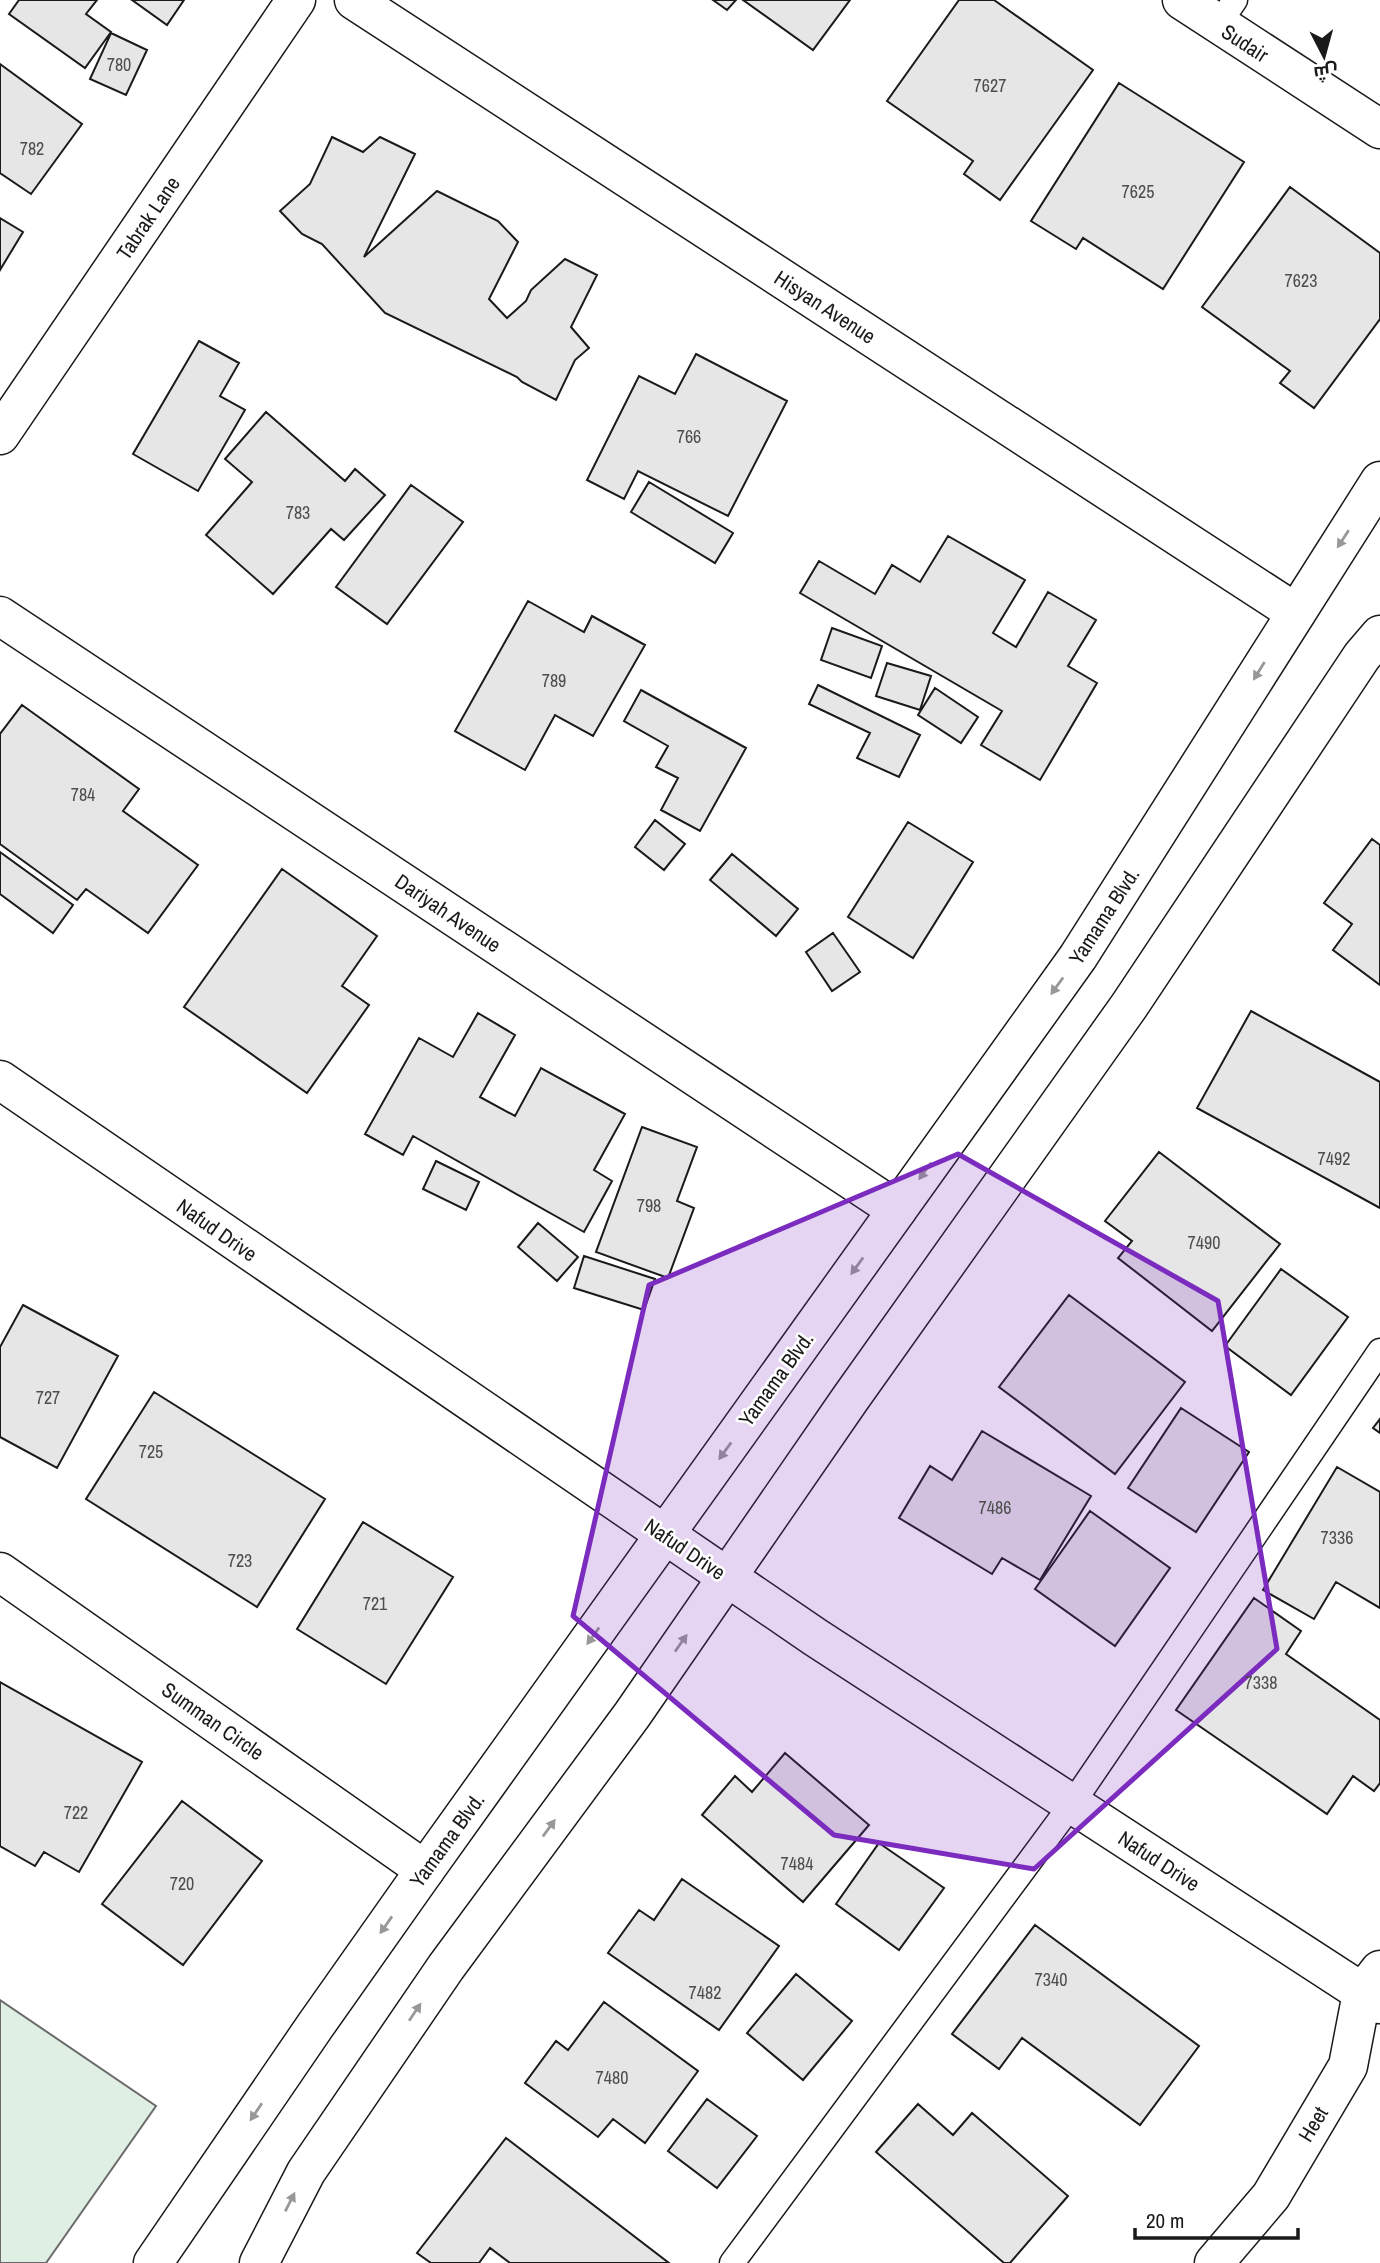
<svg xmlns="http://www.w3.org/2000/svg" width="1380" height="2263" font-family="'Archivo Narrow',Cairo,sans-serif">
  <rect width="100%" height="100%" fill="#fff"/>
  <!-- green -->
  <path fill="#e0efe3" stroke="#6a6a6a" stroke-width="2" d="M 0,2000 L 156,2106 L 46,2263 L 0,2263 Z"/>
  <!-- building -->
  <path fill="#e6e6e6" stroke="#1a1a1a" stroke-width="2" d="M 19,0 L 97,0 L 86,14 L 111,32 L 85,68 L 9,14 Z
    M 132,0 L 184,0 L 167,25 Z
    M 713,0 L 736,0 L 727,10 Z
    M 743,0 L 850,0 L 813,50 Z
    M 959,0 L 994,0 L 1093,70 L 1000,200 L 964,174 L 973,161 L 887,101 Z
    M 111,33 L 147,50 L 126,95 L 90,79 Z
    M 0,64 L 82,124 L 31,194 L 0,173 Z
    M 1119,83 L 1244,162 L 1163,289 L 1083,238 L 1076,249 L 1031,221 Z
    M 332,137 L 363,152 L 380,137 L 415,154 L 364,257 L 437,191 L 498,221 L 518,242 L 489,299 L 507,318 L 526,301 L 531,290 L 565,259 L 597,275 L 571,327 L 589,348 L 575,360 L 556,400 L 522,382 L 517,377 L 385,313 L 322,244 L 302,234 L 280,211 L 310,184 Z
    M 1290,187 L 1380,253 L 1380,319 L 1314,408 L 1280,383 L 1290,371 L 1202,307 Z
    M 0,218 L 23,232 L 0,270 Z
    M 199,341 L 239,363 L 220,396 L 245,410 L 198,491 L 133,454 Z
    M 696,354 L 787,401 L 728,516 L 638,471 L 624,499 L 587,480 L 639,376 L 675,394 Z
    M 266,412 L 345,481 L 355,469 L 385,495 L 344,540 L 331,529 L 273,594 L 206,535 L 252,482 L 225,459 Z
    M 649,482 L 733,533 L 715,563 L 631,512 Z
    M 411,485 L 463,522 L 387,624 L 336,587 Z
    M 948,536 L 1025,580 L 993,633 L 1016,647 L 1048,592 L 1096,620 L 1068,666 L 1097,683 L 1040,780 L 981,745 L 1002,711 L 800,593 L 819,561 L 875,594 L 892,565 L 920,582 Z
    M 528,601 L 584,632 L 592,616 L 645,645 L 593,736 L 555,715 L 525,770 L 455,731 Z
    M 832,628 L 882,646 L 871,678 L 821,660 Z
    M 887,663 L 931,676 L 920,710 L 876,696 Z
    M 818,685 L 920,735 L 899,777 L 857,758 L 870,733 L 809,704 Z
    M 935,688 L 978,717 L 961,743 L 918,715 Z
    M 641,690 L 746,748 L 700,831 L 661,810 L 678,778 L 656,767 L 668,746 L 624,721 Z
    M 22,705 L 139,789 L 123,811 L 198,865 L 148,933 L 86,889 L 77,900 L 0,844 L 0,734 Z
    M 655,820 L 685,844 L 664,870 L 635,847 Z
    M 908,822 L 973,862 L 913,958 L 848,917 Z
    M 1372,839 L 1380,845 L 1380,985 L 1333,950 L 1352,924 L 1324,903 Z
    M 0,852 L 73,905 L 53,933 L 0,894 Z
    M 732,854 L 798,909 L 776,936 L 710,880 Z
    M 282,869 L 377,936 L 342,986 L 369,1005 L 307,1093 L 184,1007 Z
    M 833,933 L 860,972 L 832,991 L 806,952 Z
    M 1251,1011 L 1380,1082 L 1380,1208 L 1197,1108 Z
    M 478,1013 L 515,1035 L 480,1097 L 515,1116 L 541,1068 L 625,1114 L 594,1170 L 612,1181 L 584,1232 L 413,1136 L 403,1155 L 365,1134 L 419,1038 L 453,1057 Z
    M 642,1127 L 697,1147 L 677,1201 L 694,1208 L 668,1278 L 596,1252 Z
    M 1159,1152 L 1280,1244 L 1212,1331 L 1118,1258 L 1132,1241 L 1105,1221 Z
    M 436,1161 L 479,1182 L 466,1210 L 423,1189 Z
    M 538,1223 L 578,1257 L 557,1281 L 518,1247 Z
    M 584,1256 L 655,1279 L 644,1310 L 574,1288 Z
    M 1281,1269 L 1348,1317 L 1291,1395 L 1225,1346 Z
    M 1069,1295 L 1185,1382 L 1115,1474 L 999,1387 Z
    M 23,1305 L 118,1356 L 57,1468 L 0,1437 L 0,1347 Z
    M 154,1392 L 325,1499 L 257,1607 L 86,1499 Z
    M 1181,1408 L 1249,1452 L 1196,1532 L 1128,1488 Z
    M 1380,1419 L 1380,1433 L 1373,1428 Z
    M 982,1431 L 1091,1496 L 1040,1580 L 1002,1558 L 992,1574 L 899,1518 L 930,1466 L 952,1480 Z
    M 1337,1467 L 1380,1492 L 1380,1608 L 1336,1582 L 1314,1619 L 1263,1590 Z
    M 1090,1511 L 1170,1568 L 1115,1646 L 1035,1589 Z
    M 363,1522 L 453,1577 L 386,1684 L 297,1629 Z
    M 1254,1598 L 1301,1631 L 1286,1654 L 1380,1720 L 1380,1783 L 1374,1791 L 1353,1776 L 1327,1814 L 1176,1710 Z
    M 0,1682 L 142,1762 L 79,1872 L 44,1852 L 35,1866 L 0,1846 Z
    M 785,1753 L 869,1825 L 803,1902 L 702,1815 L 735,1776 L 752,1792 Z
    M 182,1801 L 262,1861 L 183,1965 L 102,1904 Z
    M 879,1843 L 944,1888 L 899,1950 L 836,1904 Z
    M 682,1879 L 779,1946 L 719,2030 L 608,1953 L 639,1910 L 654,1920 Z
    M 1035,1925 L 1199,2046 L 1140,2125 L 1022,2038 L 999,2069 L 952,2034 Z
    M 796,1974 L 852,2021 L 803,2080 L 747,2033 Z
    M 604,2002 L 698,2071 L 645,2143 L 613,2119 L 598,2137 L 525,2083 L 556,2041 L 568,2050 Z
    M 707,2099 L 757,2136 L 717,2188 L 668,2151 Z
    M 918,2104 L 953,2135 L 972,2113 L 1068,2196 L 1010,2263 L 1004,2263 L 876,2152 Z
    M 506,2138 L 669,2263 L 510,2263 L 490,2248 L 479,2263 L 431,2263 L 417,2253 Z"/>
  <g fill="none" stroke-linecap="round" stroke-linejoin="round">
    <defs>
      <path id="lane" d="M 1218,25 L 1235,0
        M 732,2263 L 1072,1804 L 1380,1351"/>
      <path id="street" d="M 354,0 L 1296,613
        M 1182,0 L 1380,129
        M 0,435 L 296,0
        M 0,616 L 897,1210
        M 0,1080 L 815,1637 L 1380,2004
        M 0,1572 L 425,1870
        M 1214,2263 L 1271,2196 L 1348,2066 L 1362,1993 L 1380,1970"/>
      <path id="secondary" d="M 153,2263 L 315,2026 L 425,1870 L 1078,957 L 1380,481
        M 259,2263 L 306,2172 L 446,1967 L 632,1715 L 850,1399 L 1129,1006 L 1362,656 L 1380,635"/>
    </defs>
    <!-- lane casing -->
    <use href="#lane" stroke="#1a1a1a" stroke-width="27"/>
    <!-- street casing -->
    <use href="#street" stroke="#1a1a1a" stroke-width="41"/>
    <!-- secondary casing -->
    <use href="#secondary" stroke="#1a1a1a" stroke-width="41"/>
    <!-- lane -->
    <use href="#lane" stroke="#fff" stroke-width="24"/>
    <!-- street -->
    <use href="#street" stroke="#fff" stroke-width="38"/>
    <!-- secondary -->
    <use href="#secondary" stroke="#fff" stroke-width="38"/>
  </g>
  <!-- one-way arrows -->
  <defs><path id="oneway-solid" d="M-6-.8H1V-3.2L6.5 0L1 3.2V.8H-6Z" transform="scale(1.75)"/></defs>
  <g fill="#989898">
    <use href="#oneway-solid" transform="translate(1343 539) rotate(123)"/>
    <use href="#oneway-solid" transform="translate(1259 671) rotate(122)"/>
    <use href="#oneway-solid" transform="translate(1057 986) rotate(126)"/>
    <use href="#oneway-solid" transform="translate(925 1171) rotate(126)"/>
    <use href="#oneway-solid" transform="translate(857 1266) rotate(126)"/>
    <use href="#oneway-solid" transform="translate(725 1451) rotate(126)"/>
    <use href="#oneway-solid" transform="translate(593 1636) rotate(126)"/>
    <use href="#oneway-solid" transform="translate(681 1643) rotate(-55)"/>
    <use href="#oneway-solid" transform="translate(549 1828) rotate(-54)"/>
    <use href="#oneway-solid" transform="translate(386 1925) rotate(125)"/>
    <use href="#oneway-solid" transform="translate(415 2012) rotate(-56)"/>
    <use href="#oneway-solid" transform="translate(256 2112) rotate(124)"/>
    <use href="#oneway-solid" transform="translate(290 2202) rotate(-63)"/>
  </g>
  <!-- marked area -->
  <path fill="#7b2cbf" fill-opacity="0.2" stroke="#7b2cbf" stroke-width="5" stroke-linejoin="round" d="M 958,1154 L 1218,1301 L 1277,1649 L 1034,1869 L 834,1835 L 573,1616 L 649,1285 Z"/>
  <g text-anchor="middle" dominant-baseline="central" stroke-width="5" stroke-linejoin="round" paint-order="stroke">
    <!-- number labels -->
    <g font-size="18" fill="#4d4d4d">
      <text x="119" y="64">780</text>
      <text x="990" y="85">7627</text>
      <text x="32" y="148">782</text>
      <text x="1138" y="191">7625</text>
      <text x="1301" y="280">7623</text>
      <text x="689" y="436">766</text>
      <text x="298" y="512">783</text>
      <text x="554" y="680">789</text>
      <text x="83" y="794">784</text>
      <text x="1334" y="1158">7492</text>
      <text x="649" y="1205">798</text>
      <text x="1204" y="1242">7490</text>
      <text x="48" y="1397">727</text>
      <text x="151" y="1451">725</text>
      <text x="995" y="1507">7486</text>
      <text x="1337" y="1537">7336</text>
      <text x="240" y="1560">723</text>
      <text x="375" y="1603">721</text>
      <text x="1261" y="1682">7338</text>
      <text x="76" y="1812">722</text>
      <text x="797" y="1863">7484</text>
      <text x="182" y="1883">720</text>
      <text x="1051" y="1979">7340</text>
      <text x="705" y="1992">7482</text>
      <text x="612" y="2077">7480</text>
    </g>
    <!-- street labels -->
    <g font-size="21" fill="#1a1a1a" stroke="#fff">
      <text transform="translate(1245 43) rotate(33)">Sudair</text>
      <text transform="translate(148 218) rotate(-56)">Tabrak Lane</text>
      <text transform="translate(825 307) rotate(33)">Hisyan Avenue</text>
      <text transform="translate(448 913) rotate(34)">Dariyah Avenue</text>
      <text transform="translate(1104 916) rotate(-57)">Yamama Blvd.</text>
      <text transform="translate(217 1230) rotate(35)">Nafud Drive</text>
      <text transform="translate(776 1379) rotate(-54)">Yamama Blvd.</text>
      <text transform="translate(685 1549) rotate(34)">Nafud Drive</text>
      <text transform="translate(213 1721) rotate(35)">Summan Circle</text>
      <text transform="translate(447 1840) rotate(-54)">Yamama Blvd.</text>
      <text transform="translate(1159 1861) rotate(33)">Nafud Drive</text>
      <text transform="translate(1313 2124) rotate(-59)">Heet</text>
    </g>
  </g>
  <!-- north arrow -->
  <g transform="translate(1324 56) rotate(174)" stroke="#ffffff" stroke-width="5" paint-order="stroke">
  <path d="M0-5L12 26L0 18L-12 26Z" fill="#1a1a1a"/>
  <text y="-10" font-size="19" font-weight="bold" text-anchor="middle" fill="#1a1a1a">ش</text>
  </g>
  <!-- scale -->
  <path d="M1135 2228v10h163v-10" fill="none" stroke="#1a1a1a" stroke-width="3.5"/>
  <text x="1146" y="2228" font-size="21" fill="#1a1a1a" stroke="#ffffff" stroke-width="5" paint-order="stroke">20 m</text>
</svg>
